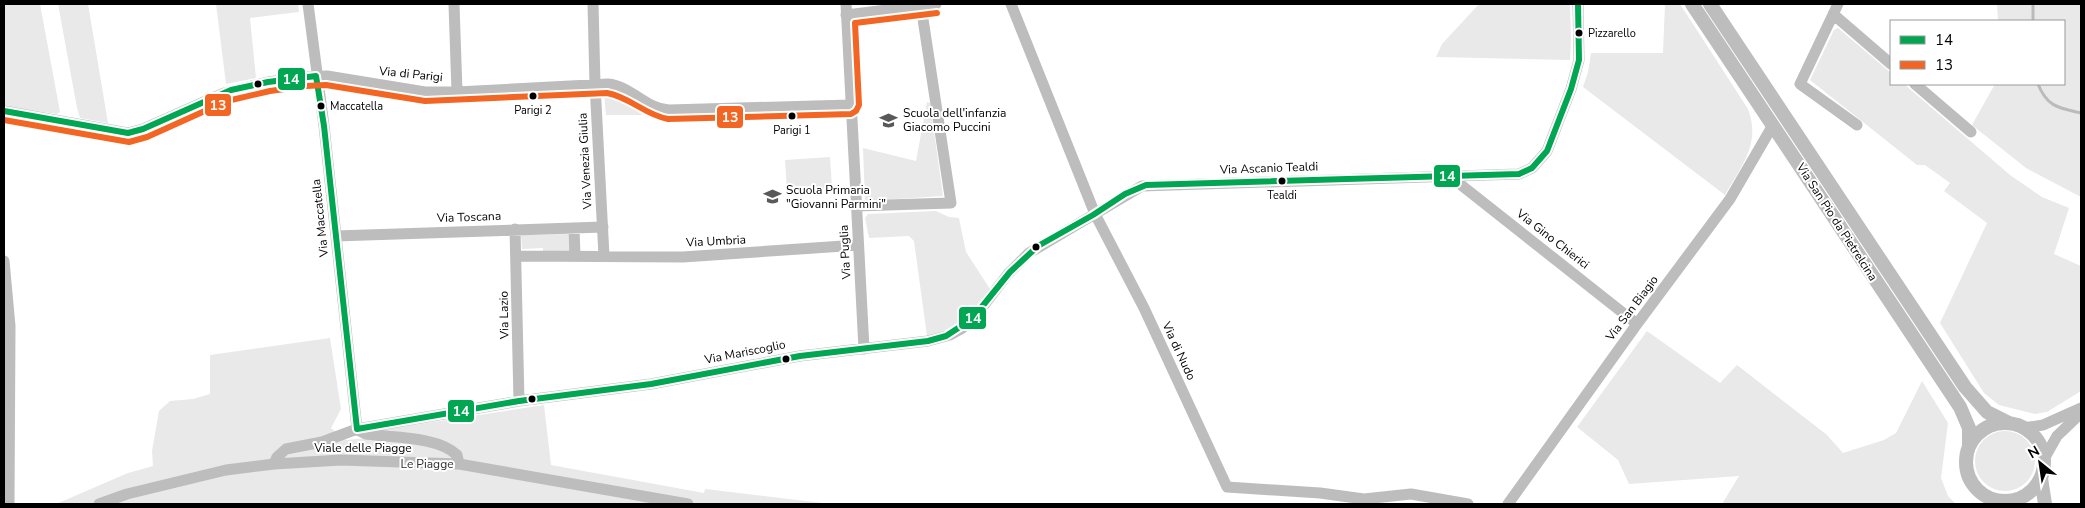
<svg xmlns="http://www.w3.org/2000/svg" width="2085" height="508" font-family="'Nunito Sans',sans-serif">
  <rect width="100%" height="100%" fill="#fff"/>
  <!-- green -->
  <path fill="#e9e9e9" d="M 4,4 L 40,4 L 60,112 L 57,114 L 4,106 Z
    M 58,4 L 88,4 L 108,123 L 80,118 L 77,108 Z
    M 216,4 L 298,4 L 299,12 L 250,18 L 256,78 L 226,84 Z
    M 1479,4 L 1570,4 L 1571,39 L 1570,60 L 1436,57 L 1442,44 Z
    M 1665,4 L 1680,4 L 1748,109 C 1761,144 1742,165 1725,195 L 1583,87 L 1588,72 L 1591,53 L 1663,53 Z
    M 1997,4 L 2081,5 L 2081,197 L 2026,168 L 1972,125 L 1995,84 L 2064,84 L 2064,21 L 1998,21 Z
    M 1838,28 L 1891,73 L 1891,84 L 1904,84 L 2010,175 L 2042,197 L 2069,208 L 2054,254 L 2081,266 L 2081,391 L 2047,412 L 2035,414 L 1999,405 L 1984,393 L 1940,323 L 1987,223 L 1944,191 L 1950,183 L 1925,165 L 1917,165 L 1810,80 L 1834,30 Z
    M 604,92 L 614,92 L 649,115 L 606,115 Z
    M 927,102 L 930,103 L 943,196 L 865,201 L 863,148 L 916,161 Z
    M 830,157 L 832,188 L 787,191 L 785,160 Z
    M 936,211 L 949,217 L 959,218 L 966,252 L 990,289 C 966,319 965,325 927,336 L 914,241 L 909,236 L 869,238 L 865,218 L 868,214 Z
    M 570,234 L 570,251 L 543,252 L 543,248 L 522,249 L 521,235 Z
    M 1647,331 L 1720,383 L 1737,365 L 1827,435 L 1843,453 L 1884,440 L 1896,433 L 1922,381 L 1948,423 L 1941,478 L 1948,496 L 1956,504 L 1722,504 L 1739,476 L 1629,484 L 1618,460 L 1577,427 Z
    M 330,338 L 341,409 L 331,428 L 346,440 L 367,438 L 375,431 L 544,405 L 551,465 L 704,493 L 705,489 L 831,504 L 56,504 L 128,473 L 153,466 L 152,451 L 159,411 L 170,401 L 193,399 L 210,394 L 210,355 Z
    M1975 461a30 30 0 1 1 60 0a30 30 0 1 1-60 0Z"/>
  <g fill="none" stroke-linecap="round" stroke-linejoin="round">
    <!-- stream -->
    <path stroke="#bbb" stroke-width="3" d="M 2033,4 L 2033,21
      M 2038,84 C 2047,107 2059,108 2081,113"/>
    <!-- minor -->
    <path stroke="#bdbdbd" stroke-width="11" d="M 308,4 L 324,126 L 357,429
      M 454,4 L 457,92
      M 593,4 L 595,84 L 604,256
      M 846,4 L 864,349
      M 1011,4 L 1095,214 L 1144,308 L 1227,487 L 1320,493 L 1364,499 L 1411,494 L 1468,504
      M 1838,4 L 1800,84 L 1857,125
      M 1833,14 L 1891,64
      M 846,15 L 936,4
      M 1915,84 L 1971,132
      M 4,111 L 128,133 L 143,129 L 224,93 L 268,82 L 305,77 L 327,76 L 425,92 L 457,92 L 608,84 C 631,86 646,109 669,110 L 850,105
      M 1451,177 L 1637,324
      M 856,206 L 951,203 L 921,6
      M 574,228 L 575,256
      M 515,229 L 519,401
      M 336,236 L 603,227
      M 516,256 L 683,257 L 858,245
      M 4,261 L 10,326 L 9,504
      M 2024,428 L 2043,425 L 2081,408
      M 358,430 L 366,434 C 392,438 438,436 457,455 L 459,464
      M 2044,459 L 2057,436 L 2081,413
      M 274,464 L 277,457 L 286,449 L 322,442 L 357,429 L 519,401 L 651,384 L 800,356 L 928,341 L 950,335 L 961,329 L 974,318 L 1008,274 L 1029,253 L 1142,186 L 1519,174 L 1532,168 L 1547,151 L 1571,89 L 1579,60 L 1578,4
      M 99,504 L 127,494 L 226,470 L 274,464 L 341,460 L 459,464 L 688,504
      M 1508,504 L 1637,324 L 1730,199 L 1773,125"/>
    <!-- major -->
    <path stroke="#bdbdbd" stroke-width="14" d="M 1692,4 L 1960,407 L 1969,428 L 1969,445
      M 1710,4 L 1965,387 L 1987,412 L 2009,423
      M1966 462a39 39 0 1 1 78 0a39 39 0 1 1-78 0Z
      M 2041,478 L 2045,504"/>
    <defs>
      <path id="bus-1" d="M 4,111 L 128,133 L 143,129 L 231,90 L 268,82 L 316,76 L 324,126 L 357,429 L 519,401 L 651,384 L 800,356 L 928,341 L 946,336 L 972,319 L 1010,272 L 1038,246 L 1093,215 L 1125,194 L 1146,185 L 1519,174 L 1532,168 L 1547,151 L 1571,89 L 1579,60 L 1578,4"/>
      <path id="bus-2" d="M 4,120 L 129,142 L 147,137 L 227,101 L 270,91 L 306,86 L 326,85 L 425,101 L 607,93 C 630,97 645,115 668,119 L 851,114 L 856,111 L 859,105 L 855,23 L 937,13"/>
    </defs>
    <!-- bus-1 casing -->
    <use href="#bus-1" stroke="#fff" stroke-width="10"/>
    <!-- bus-2 casing -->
    <use href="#bus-2" stroke="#fff" stroke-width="10"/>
    <!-- bus-1 -->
    <use href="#bus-1" stroke="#00a651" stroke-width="6"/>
    <!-- bus-2 -->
    <use href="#bus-2" stroke="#f26522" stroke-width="6"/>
  </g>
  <!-- icons -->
  <defs>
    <symbol id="school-bare" viewBox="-9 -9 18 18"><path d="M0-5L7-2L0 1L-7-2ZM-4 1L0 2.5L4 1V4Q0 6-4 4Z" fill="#595959" stroke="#fff" stroke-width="2.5" paint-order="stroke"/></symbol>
  </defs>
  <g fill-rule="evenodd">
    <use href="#school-bare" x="876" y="108" width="25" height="25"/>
    <use href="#school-bare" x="760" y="184" width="25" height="25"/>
  </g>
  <!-- markers -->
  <g fill="#000" stroke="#fff" stroke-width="2">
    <circle cx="1579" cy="33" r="4.5"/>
    <circle cx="258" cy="84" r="4.5"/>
    <circle cx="533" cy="96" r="4.5"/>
    <circle cx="321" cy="106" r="4.5"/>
    <circle cx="792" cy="116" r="4.5"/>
    <circle cx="1282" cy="181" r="4.5"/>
    <circle cx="1036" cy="247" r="4.5"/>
    <circle cx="786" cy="359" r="4.5"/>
    <circle cx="532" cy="399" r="4.5"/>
  </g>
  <g text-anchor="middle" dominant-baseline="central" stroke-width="4" stroke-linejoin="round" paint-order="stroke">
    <!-- bus labels -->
    <g font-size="11" fill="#000" stroke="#fff">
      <text x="1588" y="33" text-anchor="start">Pizzarello</text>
      <text x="330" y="106" text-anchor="start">Maccatella</text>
      <text x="533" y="110">Parigi 2</text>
      <text x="792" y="130">Parigi 1</text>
      <text x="1282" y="195">Tealdi</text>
    </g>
    <!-- street labels -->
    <g font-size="12" fill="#000" stroke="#fff">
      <text transform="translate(411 74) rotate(6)">Via di Parigi</text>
      <text transform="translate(585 161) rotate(-93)">Via Venezia Giulia</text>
      <text transform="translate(1269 168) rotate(-2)">Via Ascanio Tealdi</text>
      <text transform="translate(469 217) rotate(-2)">Via Toscana</text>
      <text transform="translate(320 218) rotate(-96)">Via Maccatella</text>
      <text transform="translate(1837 222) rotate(57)">Via San Pio da Pietrelcina</text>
      <text transform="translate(1553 239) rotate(38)">Via Gino Chierici</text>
      <text transform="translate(716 241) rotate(-3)">Via Umbria</text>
      <text transform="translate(845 252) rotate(-93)">Via Puglia</text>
      <text transform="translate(1632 308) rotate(-53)">Via San Biagio</text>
      <text transform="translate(504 315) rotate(-91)">Via Lazio</text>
      <text transform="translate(1179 351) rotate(65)">Via di Nudo</text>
      <text transform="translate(745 352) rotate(-11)">Via Mariscoglio</text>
      <text x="363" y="448">Viale delle Piagge</text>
    </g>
    <!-- poi labels -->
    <g font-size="12" fill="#000" stroke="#fff" text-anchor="start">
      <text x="903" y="113">Scuola dell'infanzia<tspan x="903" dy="14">Giacomo Puccini</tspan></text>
      <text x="786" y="190">Scuola Primaria<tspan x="786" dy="14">"Giovanni Parmini"</tspan></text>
    </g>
    <!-- park labels -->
    <g font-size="12" fill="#2e2e2e" stroke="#fff">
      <text x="427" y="464">Le Piagge</text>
    </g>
  </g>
  <g stroke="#fff" stroke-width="2">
    <rect x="277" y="67" width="29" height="24" rx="5" fill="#00a651"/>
    <rect x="204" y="93" width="28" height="24" rx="5" fill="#f26522"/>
    <rect x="716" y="105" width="28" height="24" rx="5" fill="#f26522"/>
    <rect x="1433" y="164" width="28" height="24" rx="5" fill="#00a651"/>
    <rect x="958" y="306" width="29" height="24" rx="5" fill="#00a651"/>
    <rect x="447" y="399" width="28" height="24" rx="5" fill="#00a651"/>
  </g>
  <g font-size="14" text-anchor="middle" font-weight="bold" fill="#fff">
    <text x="291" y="84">14</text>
    <text x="218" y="110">13</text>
    <text x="730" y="122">13</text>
    <text x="1447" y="181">14</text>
    <text x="973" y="323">14</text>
    <text x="461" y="416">14</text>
  </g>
  <!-- border -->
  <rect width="2085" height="508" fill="none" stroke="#000000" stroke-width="10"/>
  <!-- legend -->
  <rect x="1890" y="20" width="175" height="65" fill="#ffffff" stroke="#999999"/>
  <rect x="1900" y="36" width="25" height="8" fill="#00a651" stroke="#999999"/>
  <text x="1935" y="45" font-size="15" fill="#000000">14</text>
  <rect x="1900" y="61" width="25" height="8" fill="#f26522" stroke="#999999"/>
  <text x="1935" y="70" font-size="15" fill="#000000">13</text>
  <!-- north arrow -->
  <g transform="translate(2040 463) rotate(330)" stroke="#ffffff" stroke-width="4" paint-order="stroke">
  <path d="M0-4L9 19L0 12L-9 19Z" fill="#000000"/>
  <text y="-8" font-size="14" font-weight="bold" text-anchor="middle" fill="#000000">N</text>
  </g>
</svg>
